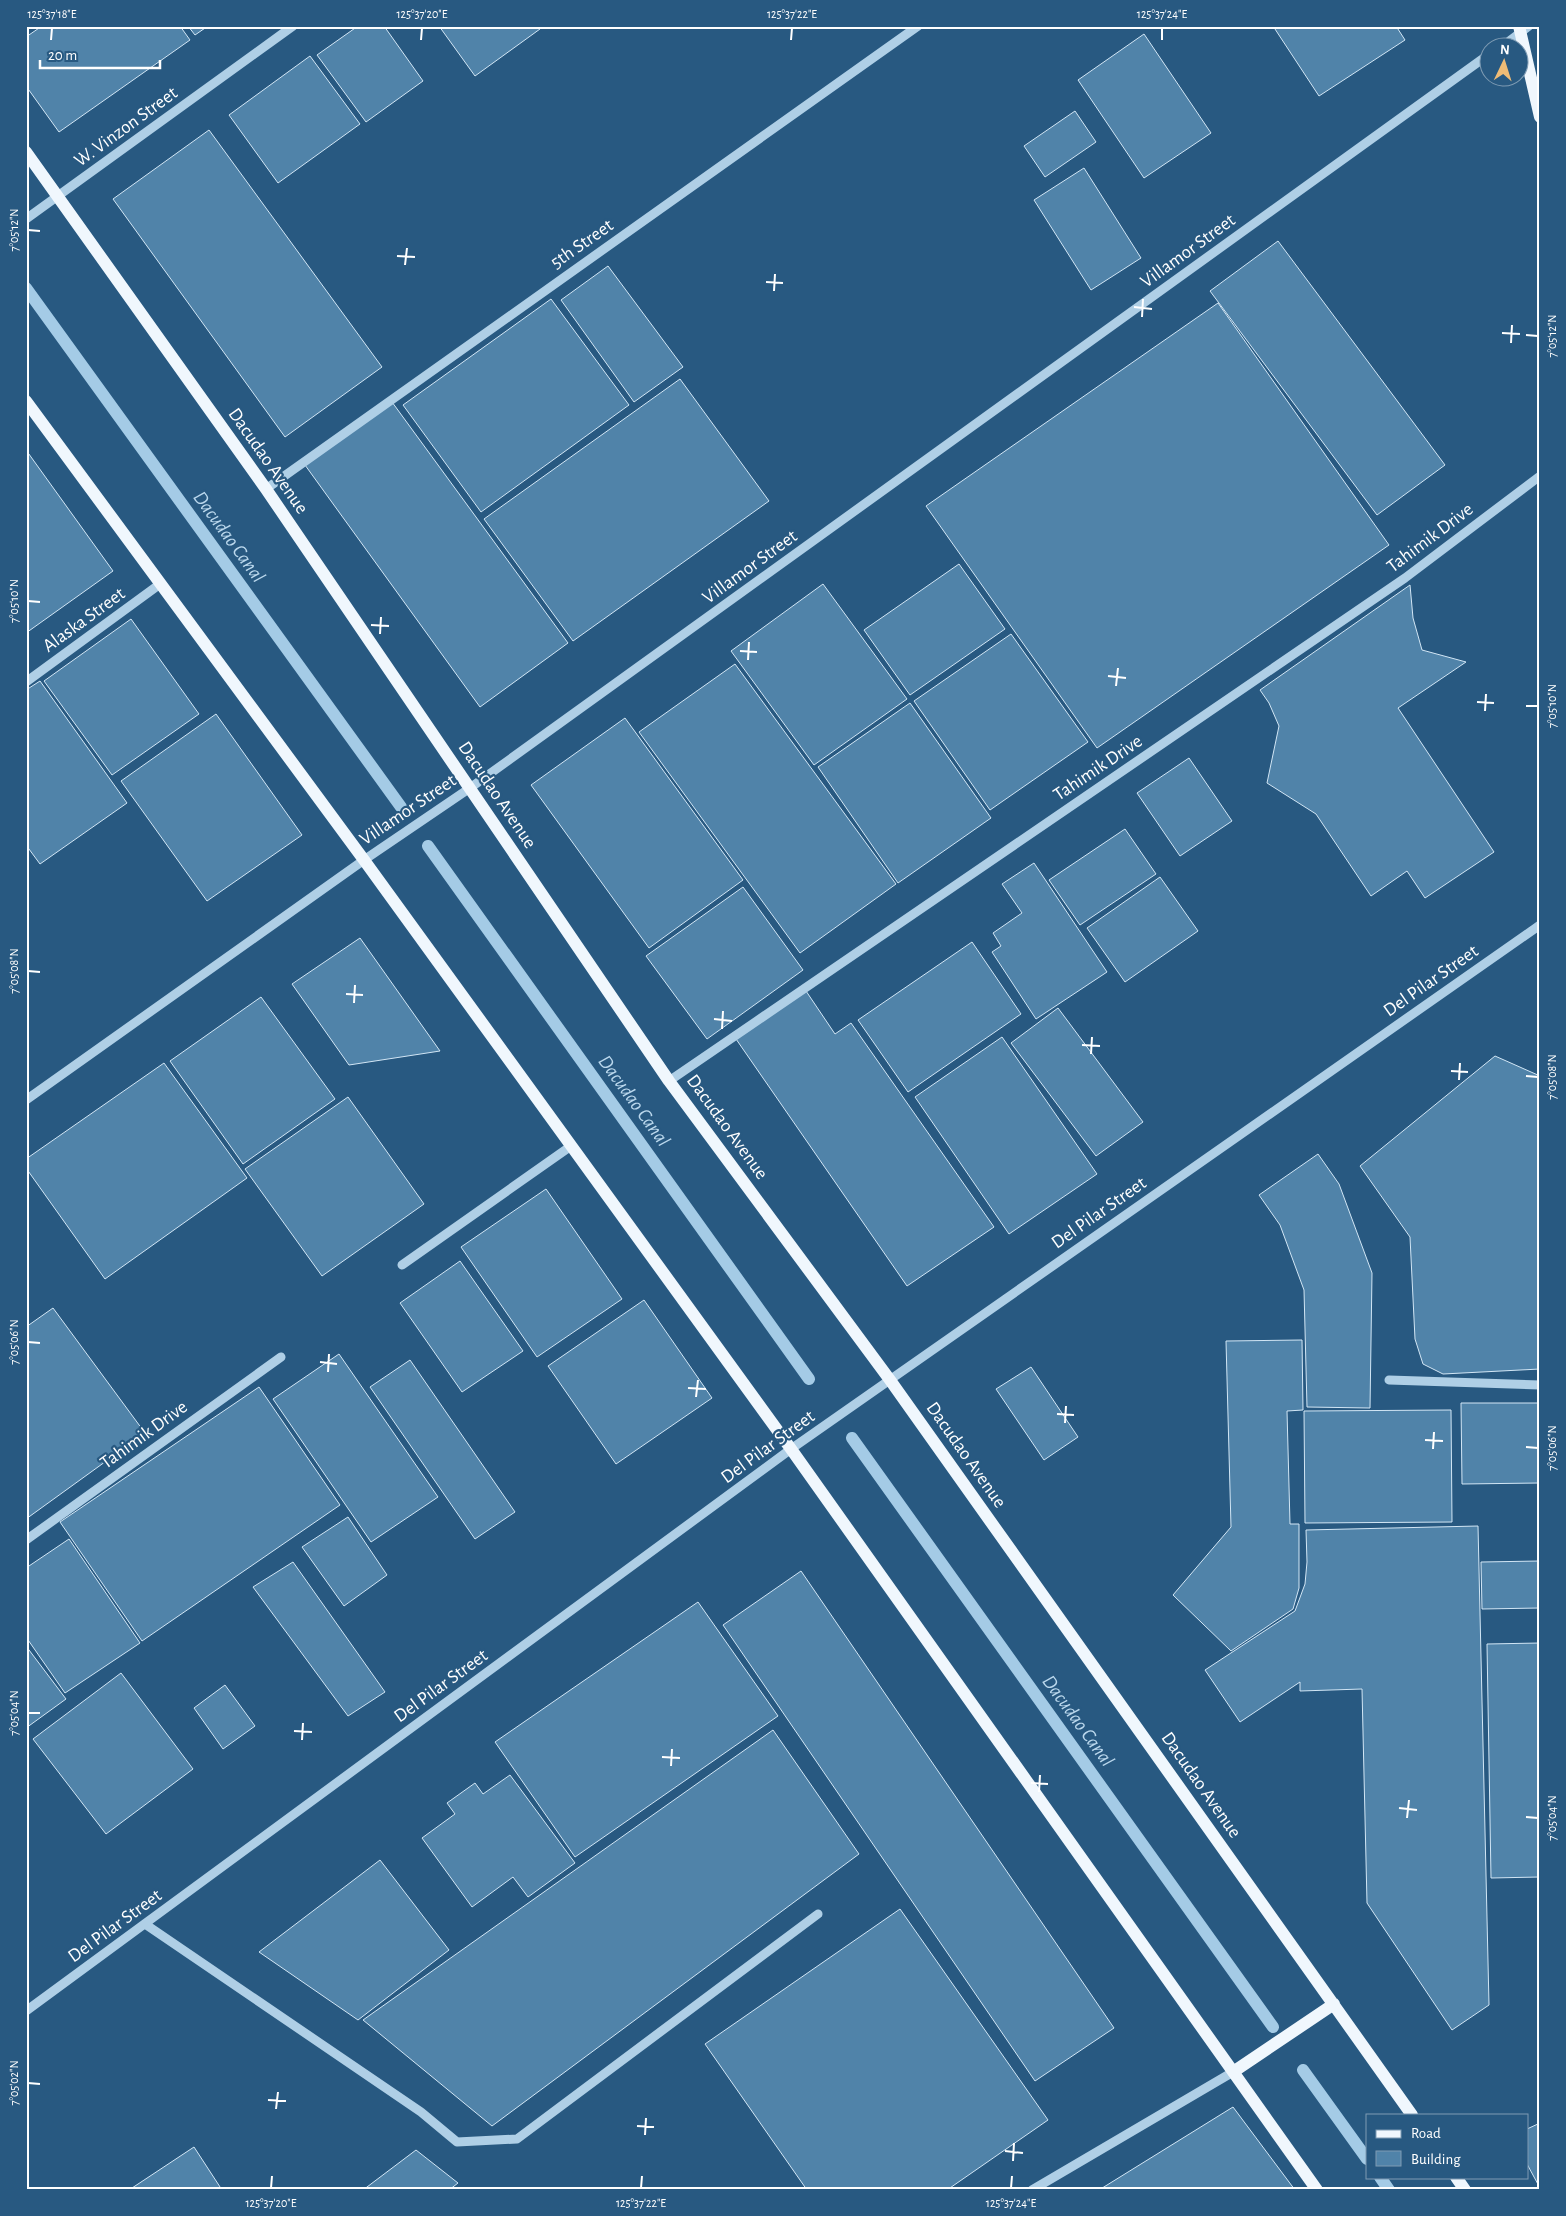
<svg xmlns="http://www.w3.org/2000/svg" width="1566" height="2216" font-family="'Alegreya Sans',sans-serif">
  <rect width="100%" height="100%" fill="#285981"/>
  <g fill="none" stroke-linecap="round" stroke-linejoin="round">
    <!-- stream -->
    <path stroke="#a4cbe6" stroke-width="12" d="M 26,288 L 401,807
      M 428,846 L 809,1379
      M 852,1438 L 1273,2027
      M 1303,2070 L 1367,2159
      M 1380,2177 L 1389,2190"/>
  </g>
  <!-- building -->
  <path fill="#5083a9" stroke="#d2e6f5" d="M 42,26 L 180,26 L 190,40 L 59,132 L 26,86 L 26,37 Z
    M 188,26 L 208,26 L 195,35 Z
    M 358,26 L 384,26 L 423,81 L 366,122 L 317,55 Z
    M 439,26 L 538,26 L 540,29 L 475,76 Z
    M 1273,26 L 1396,26 L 1405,40 L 1319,96 Z
    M 1144,34 L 1211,133 L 1144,178 L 1078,80 Z
    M 310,56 L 360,124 L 278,183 L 229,115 Z
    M 1075,111 L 1096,142 L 1045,177 L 1024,146 Z
    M 209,130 L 382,367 L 285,437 L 113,199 Z
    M 1084,168 L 1141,258 L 1091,290 L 1034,200 Z
    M 1278,241 L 1445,465 L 1377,515 L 1210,291 Z
    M 608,266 L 683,367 L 634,402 L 561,300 Z
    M 551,299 L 629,405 L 481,512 L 403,405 Z
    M 1218,303 L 1389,545 L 1097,748 L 926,506 Z
    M 680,379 L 769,501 L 573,641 L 484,519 Z
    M 392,402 L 568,643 L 480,707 L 305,465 Z
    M 26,450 L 113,571 L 26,633 Z
    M 959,564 L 1005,629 L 910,695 L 864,630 Z
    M 823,584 L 907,699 L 814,765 L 731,651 Z
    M 1410,585 L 1413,618 L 1422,650 L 1466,662 L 1398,708 L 1494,852 L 1425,898 L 1407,871 L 1371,896 L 1316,814 L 1267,783 L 1279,726 L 1269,703 L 1260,690 Z
    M 131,619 L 199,714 L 112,775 L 44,681 Z
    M 1011,634 L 1088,742 L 990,810 L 914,701 Z
    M 735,664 L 896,884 L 800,953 L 639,732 Z
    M 40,681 L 127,803 L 40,864 L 26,845 L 26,690 Z
    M 910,703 L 991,818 L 898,883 L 818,767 Z
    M 216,714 L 302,835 L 207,901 L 121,781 Z
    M 625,718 L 743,880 L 649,948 L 531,785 Z
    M 1189,758 L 1232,821 L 1180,856 L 1137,793 Z
    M 1125,829 L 1156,874 L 1080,925 L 1049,880 Z
    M 1034,863 L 1107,972 L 1036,1019 L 992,952 L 1001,946 L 993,933 L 1022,913 L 1002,884 Z
    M 1160,877 L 1198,931 L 1125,982 L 1087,928 Z
    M 743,887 L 803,970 L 707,1039 L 646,956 Z
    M 360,938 L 440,1051 L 349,1065 L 292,984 Z
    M 972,942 L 1021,1014 L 908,1092 L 858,1020 Z
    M 806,991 L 835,1034 L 851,1023 L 994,1227 L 907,1286 L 736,1039 Z
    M 261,997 L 335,1099 L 243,1164 L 170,1061 Z
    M 1058,1008 L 1143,1122 L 1096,1156 L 1011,1043 Z
    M 1002,1037 L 1097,1174 L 1009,1234 L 915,1097 Z
    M 1495,1056 L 1540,1076 L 1540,1369 L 1443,1374 L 1423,1364 L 1415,1339 L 1410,1237 L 1360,1166 Z
    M 164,1063 L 247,1178 L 105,1279 L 26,1168 L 26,1159 Z
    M 348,1097 L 424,1204 L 322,1276 L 245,1169 Z
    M 1318,1154 L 1339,1184 L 1372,1273 L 1370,1408 L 1307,1407 L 1304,1290 L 1280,1225 L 1259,1195 Z
    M 546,1189 L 622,1299 L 537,1357 L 461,1247 Z
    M 460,1261 L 523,1351 L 462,1392 L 400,1303 Z
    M 644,1300 L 712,1398 L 616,1464 L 548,1366 Z
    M 53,1308 L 145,1433 L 26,1519 L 26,1327 Z
    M 1302,1340 L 1303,1410 L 1287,1411 L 1290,1524 L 1299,1524 L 1299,1588 L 1293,1609 L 1231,1651 L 1173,1595 L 1231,1527 L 1226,1341 Z
    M 339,1354 L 438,1497 L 371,1542 L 273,1399 Z
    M 410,1360 L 515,1512 L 475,1539 L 370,1387 Z
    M 1031,1367 L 1078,1437 L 1044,1460 L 996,1389 Z
    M 259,1387 L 340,1505 L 142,1641 L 60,1522 Z
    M 1461,1403 L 1540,1403 L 1540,1483 L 1462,1484 Z
    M 1451,1410 L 1452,1522 L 1305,1523 L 1304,1411 Z
    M 348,1517 L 387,1575 L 344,1606 L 302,1547 Z
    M 1478,1526 L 1489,2005 L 1452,2030 L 1367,1903 L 1362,1689 L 1300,1691 L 1300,1682 L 1240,1722 L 1205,1670 L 1295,1611 L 1305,1584 L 1307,1562 L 1306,1530 Z
    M 69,1539 L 140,1643 L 65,1693 L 26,1637 L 26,1568 Z
    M 1540,1561 L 1540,1608 L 1482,1609 L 1481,1562 Z
    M 293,1562 L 385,1692 L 348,1716 L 253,1587 Z
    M 801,1571 L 1114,2028 L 1035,2081 L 723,1625 Z
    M 698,1602 L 778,1716 L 575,1857 L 495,1742 Z
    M 1540,1643 L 1540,1877 L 1491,1878 L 1487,1644 Z
    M 26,1646 L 66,1699 L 26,1728 Z
    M 121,1673 L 193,1769 L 106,1834 L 33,1739 Z
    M 225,1685 L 255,1726 L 223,1749 L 194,1708 Z
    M 773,1730 L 859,1854 L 492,2126 L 363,2020 Z
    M 510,1775 L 575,1863 L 528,1897 L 513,1877 L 472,1907 L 422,1838 L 455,1814 L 447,1803 L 475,1783 L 483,1794 Z
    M 380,1860 L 449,1950 L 358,2020 L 259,1952 Z
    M 900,1909 L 1048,2120 L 947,2190 L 807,2190 L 705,2044 Z
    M 1233,2107 L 1295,2190 L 1099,2190 Z
    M 1540,2123 L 1540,2188 L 1527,2164 L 1527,2129 Z
    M 194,2147 L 222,2190 L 129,2190 Z
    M 416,2150 L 458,2183 L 449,2190 L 363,2190 Z"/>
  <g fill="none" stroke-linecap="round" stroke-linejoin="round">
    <!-- minor -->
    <path stroke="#afcfe6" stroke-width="9" d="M 1500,48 L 1529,26
      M 26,219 L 293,26
      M 266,489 L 918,26
      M 26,682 L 160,584
      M 669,1081 L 1405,578 L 1540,476
      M 26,1100 L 364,860 L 470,788 L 1488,55
      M 402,1265 L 571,1146
      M 1389,1380 L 1540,1385
      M 26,1540 L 281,1357
      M 145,1924 L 421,2112 L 457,2142 L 517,2139 L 818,1914
      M 26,2011 L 791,1449 L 1540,925
      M 1032,2190 L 1233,2072"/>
    <!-- major -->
    <path stroke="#f0f7fd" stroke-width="12" d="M 1519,26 L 1540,117
      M 26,152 L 266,489 L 669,1081 L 890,1380 L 1412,2115
      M 26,401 L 364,860 L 791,1449 L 1317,2190
      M 1233,2072 L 1334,2004
      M 1456,2177 L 1465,2190"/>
  </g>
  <!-- ticks -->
  <path fill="none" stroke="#fff" stroke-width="2" d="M 51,40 L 52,28M 421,40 L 422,28M 791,40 L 792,28M 1162,40 L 1162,28M 28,230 L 40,231M 397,256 L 415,257M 405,265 L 407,248M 766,282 L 783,283M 774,291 L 775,274M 1134,307 L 1152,309M 1142,317 L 1143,299M 1502,333 L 1520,334M 1526,335 L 1538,336M 1511,343 L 1512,325M 28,601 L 40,602M 371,625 L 389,626M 380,634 L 381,617M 740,651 L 757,652M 748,660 L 749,642M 1108,676 L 1126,678M 1116,686 L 1118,668M 1477,702 L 1494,703M 1526,706 L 1538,706M 1485,711 L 1486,694M 28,971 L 40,972M 346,994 L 363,995M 354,1003 L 355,985M 714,1019 L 732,1021M 722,1029 L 723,1011M 1082,1045 L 1100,1046M 1091,1054 L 1092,1037M 1451,1071 L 1468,1072M 1526,1076 L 1538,1077M 1459,1080 L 1460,1063M 28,1342 L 40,1343M 320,1362 L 337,1364M 328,1372 L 329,1354M 688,1388 L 706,1389M 696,1397 L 698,1380M 1057,1414 L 1074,1415M 1065,1423 L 1066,1406M 1425,1440 L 1443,1441M 1526,1447 L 1538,1448M 1433,1449 L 1434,1432M 28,1713 L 40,1713M 294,1731 L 312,1732M 302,1740 L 303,1723M 662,1757 L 680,1758M 671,1766 L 672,1749M 1031,1783 L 1048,1784M 1039,1792 L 1040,1775M 1399,1808 L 1417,1810M 1526,1817 L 1538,1818M 1407,1818 L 1409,1800M 28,2083 L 40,2084M 268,2100 L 286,2101M 276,2109 L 278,2092M 637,2126 L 654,2127M 645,2135 L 646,2118M 1005,2151 L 1023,2153M 1013,2161 L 1014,2143M 271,2188 L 272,2176M 641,2188 L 642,2176M 1011,2188 L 1012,2176"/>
  <g text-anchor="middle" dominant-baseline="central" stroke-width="4.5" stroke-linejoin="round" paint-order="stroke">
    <!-- street labels -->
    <g font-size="19" fill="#fff" stroke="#285981">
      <text transform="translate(126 127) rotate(-36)">W. Vinzon Street</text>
      <text transform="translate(582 244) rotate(-35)">5th Street</text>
      <text transform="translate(1188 251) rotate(-36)">Villamor Street</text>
      <text transform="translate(268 461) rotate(55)">Dacudao Avenue</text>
      <text transform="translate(1430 538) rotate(-37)">Tahimik Drive</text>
      <text transform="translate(750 567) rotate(-36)">Villamor Street</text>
      <text transform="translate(84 620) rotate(-36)">Alaska Street</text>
      <text transform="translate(1098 768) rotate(-34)">Tahimik Drive</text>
      <text transform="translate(497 795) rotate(56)">Dacudao Avenue</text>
      <text transform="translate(408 810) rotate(-34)">Villamor Street</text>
      <text transform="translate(1431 981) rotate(-35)">Del Pilar Street</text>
      <text transform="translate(727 1127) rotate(54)">Dacudao Avenue</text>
      <text transform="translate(1099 1213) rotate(-35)">Del Pilar Street</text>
      <text transform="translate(144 1435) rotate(-36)">Tahimik Drive</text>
      <text transform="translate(768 1447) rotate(-36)">Del Pilar Street</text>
      <text transform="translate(966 1455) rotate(55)">Dacudao Avenue</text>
      <text transform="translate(441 1686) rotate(-36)">Del Pilar Street</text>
      <text transform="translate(1201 1785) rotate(55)">Dacudao Avenue</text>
      <text transform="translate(115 1926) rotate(-36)">Del Pilar Street</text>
    </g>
    <!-- water labels -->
    <g font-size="20" font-style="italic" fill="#bbd8ed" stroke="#285981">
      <text transform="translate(229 537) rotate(54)">Dacudao Canal</text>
      <text transform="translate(634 1101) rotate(54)">Dacudao Canal</text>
      <text transform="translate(1078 1721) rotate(54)">Dacudao Canal</text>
    </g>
  </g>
  <!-- border -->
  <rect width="1566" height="2216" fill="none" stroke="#285981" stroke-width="55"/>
  <!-- legend -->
  <rect x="1366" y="2114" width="162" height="65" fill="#285981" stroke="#7e9bb3"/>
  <rect x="1376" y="2130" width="25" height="8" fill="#f0f7fd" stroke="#7e9bb3"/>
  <text x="1411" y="2138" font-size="15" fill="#ffffff">Road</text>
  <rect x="1376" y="2151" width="25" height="15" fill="#5083a9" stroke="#7e9bb3"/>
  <text x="1411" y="2164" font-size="15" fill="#ffffff">Building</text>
  <!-- north arrow -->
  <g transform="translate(1504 62) rotate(4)"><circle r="24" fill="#285981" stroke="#7e9bb3"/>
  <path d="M0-4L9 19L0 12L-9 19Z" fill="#eebc76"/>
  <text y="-8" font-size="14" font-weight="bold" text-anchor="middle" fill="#ffffff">N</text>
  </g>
  <!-- scale -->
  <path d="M40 60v8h120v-8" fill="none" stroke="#ffffff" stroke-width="2.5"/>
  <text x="48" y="60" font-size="15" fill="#ffffff" stroke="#285981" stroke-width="4" paint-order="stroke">20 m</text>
  <rect x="28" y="28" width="1510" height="2160" fill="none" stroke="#fff" stroke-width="2"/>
  <g font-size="12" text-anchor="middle" fill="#fff">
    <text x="52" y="18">125°37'18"E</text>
    <text x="422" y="18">125°37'20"E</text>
    <text x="792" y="18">125°37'22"E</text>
    <text x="1162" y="18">125°37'24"E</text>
    <text transform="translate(14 230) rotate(-90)" y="4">7°05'12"N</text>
    <text transform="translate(1552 336) rotate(-90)" y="4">7°05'12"N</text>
    <text transform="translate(14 601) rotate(-90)" y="4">7°05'10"N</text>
    <text transform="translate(1552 706) rotate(-90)" y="4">7°05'10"N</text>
    <text transform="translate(14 971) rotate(-90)" y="4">7°05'08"N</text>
    <text transform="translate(1552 1077) rotate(-90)" y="4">7°05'08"N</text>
    <text transform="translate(14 1342) rotate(-90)" y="4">7°05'06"N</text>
    <text transform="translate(1552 1448) rotate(-90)" y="4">7°05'06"N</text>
    <text transform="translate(14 1713) rotate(-90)" y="4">7°05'04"N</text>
    <text transform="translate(1552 1818) rotate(-90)" y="4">7°05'04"N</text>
    <text transform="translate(14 2083) rotate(-90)" y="4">7°05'02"N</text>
    <text x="271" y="2207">125°37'20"E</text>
    <text x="641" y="2207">125°37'22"E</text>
    <text x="1011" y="2207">125°37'24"E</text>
  </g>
</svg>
